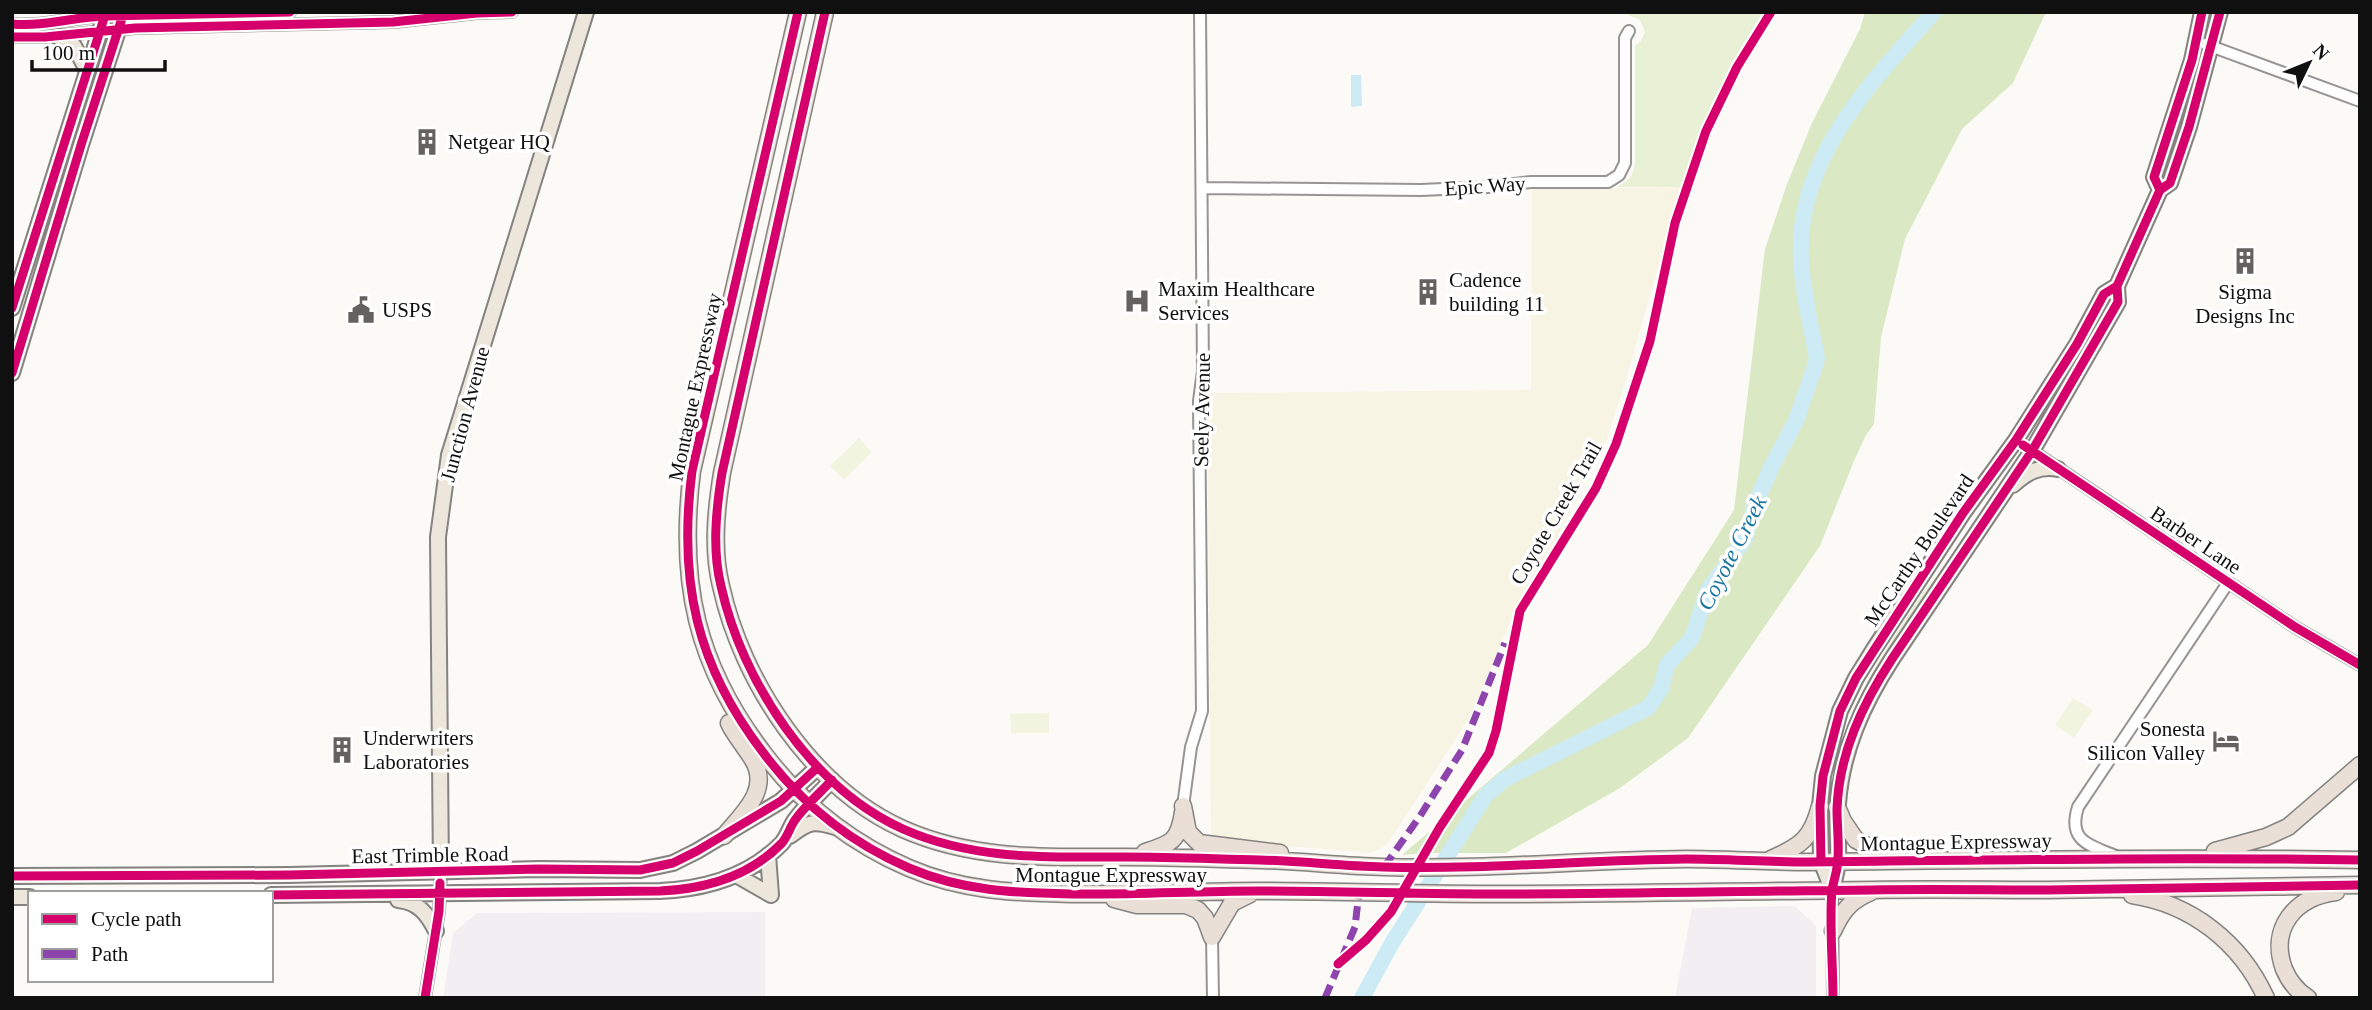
<svg xmlns="http://www.w3.org/2000/svg" width="2372" height="1010" font-family="Georgia,serif">
  <rect width="100%" height="100%" fill="#fcfaf6"/>
  <!-- industrial -->
  <path fill="#f3eef2" d="M 1795,906 L 1816,926 L 1816,998 L 1675,998 L 1692,908 Z
    M 765,912 L 765,998 L 443,998 L 453,933 L 477,913 Z"/>
  <!-- farmland -->
  <path fill="#f8f4e3" d="M 1683,187 L 1671,221 L 1625,383 L 1604,447 L 1555,541 L 1521,597 L 1469,718 L 1387,845 L 1371,853 L 1211,840 L 1207,393 L 1531,390 L 1532,189 Z"/>
  <!-- green -->
  <path fill="#e8f1d6" d="M 1628,12 L 1768,12 C 1729,65 1704,125 1683,187 L 1617,187 C 1629,181 1633,176 1635,163 L 1635,46 L 1641,41 L 1645,32 L 1640,20 L 1628,15 Z
    M 1936,576 L 1909,619 L 1903,634 L 1868,689 L 1831,847 C 1830,753 1846,712 1896,634 C 1909,615 1921,593 1936,576 Z"/>
  <!-- forest -->
  <path fill="#dae8c4" d="M 1865,12 L 2046,12 L 2013,83 L 1962,129 L 1905,239 L 1881,337 L 1874,424 L 1866,435 L 1854,461 L 1820,546 L 1688,738 L 1620,788 L 1506,853 L 1429,853 L 1402,855 L 1648,645 L 1734,510 L 1765,249 L 1787,184 L 1812,123 L 1860,29 Z"/>
  <!-- pitch -->
  <path fill="#f1f5e0" d="M 859,438 L 872,452 L 844,480 L 830,466 Z
    M 2073,698 L 2093,710 L 2074,738 L 2055,725 Z
    M 1049,713 L 1049,733 L 1011,733 L 1010,714 Z"/>
  <!-- water -->
  <path fill="#cdebf5" d="M 1351,75 L 1361,75 L 1362,106 L 1351,107 Z"/>
  <g fill="none" stroke-linecap="round" stroke-linejoin="round">
    <!-- river -->
    <path stroke="#cdebf5" stroke-width="16" d="M 1362,998 L 1392,943 L 1486,795 L 1505,779 L 1648,708 L 1661,689 L 1667,665 L 1692,638 L 1708,590 L 1745,539 L 1755,505 L 1771,468 L 1796,421 L 1815,366 L 1817,358 C 1811,325 1802,290 1801,257 C 1796,158 1873,80 1934,12"/>
    <defs>
      <path id="minor" d="M 12,24 C 44,27 73,17 105,16 L 290,12
        M 12,37 L 45,37 L 135,28 L 393,22 L 477,13 L 512,12
        M 2205,44 L 2360,101
        M 1203,188 L 1421,190 L 1488,187 L 1531,182 L 1608,182 L 1619,175 L 1625,163 L 1625,38 L 1629,31
        M 2016,440 L 2295,627 L 2360,665
        M 1183,806 L 1191,747 L 1202,711 L 1199,401 L 1203,371 L 1200,12
        M 2118,857 C 2090,845 2067,842 2078,807 L 2228,583
        M 1832,890 L 1833,998
        M 1212,937 L 1213,998
        M 425,998 L 439,911 L 441,873"/>
      <path id="major" d="M 57,36 L 74,46 L 87,70
        M 2160,190 L 2154,177 L 2192,60 L 2202,12
        M 12,308 L 106,12
        M 12,373 L 81,145 L 124,12
        M 2013,485 C 2026,473 2040,465 2058,469
        M 790,836 C 808,822 813,820 835,827
        M 768,855 L 771,895
        M 441,873 L 438,537 L 449,455 L 586,12
        M 736,875 L 771,895
        M 12,876 L 289,875 L 539,869 L 640,870 L 673,863 L 697,851 L 781,801 L 818,767
        M 1832,889 L 1821,861 L 1820,806 L 1823,776 L 1840,711 L 1856,678 L 1874,649 L 1963,513 L 2016,440 L 2077,344 L 2104,294 L 2117,286
        M 1832,890 C 1834,880 1838,869 1838,859 C 1839,841 1836,822 1838,804 C 1842,750 1863,704 1892,659 L 2032,451 L 2118,302 L 2117,286 L 2160,190 L 2170,183 L 2189,127 L 2220,12
        M 271,895 L 660,891 C 705,889 749,877 782,843 C 788,836 790,827 795,820 C 805,806 820,793 832,780
        M 12,897 L 30,897
        M 398,900 C 418,902 427,913 436,931"/>
      <path id="highway" d="M 798,12 L 692,471 C 678,582 696,666 765,755 C 803,805 851,843 909,868 C 962,891 1015,893 1071,894 C 1133,895 1195,891 1257,891 C 1338,891 1419,894 1501,894 C 1624,894 1748,891 1872,890 C 1930,889 1989,890 2047,890 C 2152,889 2256,886 2360,885
        M 825,12 L 722,473 C 716,510 712,550 721,586 C 742,682 812,788 903,829 C 975,861 1050,857 1127,857 C 1171,857 1215,859 1260,860 C 1301,861 1342,866 1383,867 C 1484,870 1585,860 1686,859 C 1727,859 1768,862 1809,862 C 1993,860 2176,857 2360,860
        M 1183,806 L 1188,832 L 1199,843 L 1280,853
        M 1837,807 L 1843,821 L 1856,840 L 1875,850 L 1889,861
        M 724,836 C 742,814 771,790 753,760 C 746,748 735,736 729,723
        M 2215,851 L 2266,837 L 2288,827 L 2360,765
        M 1145,852 C 1170,844 1179,842 1183,812
        M 1771,859 C 1801,846 1812,838 1820,806
        M 2132,895 C 2192,904 2241,943 2266,998
        M 1114,899 L 1137,905 L 1186,905 L 1198,910 L 1205,918 L 1212,937
        M 1833,931 C 1842,911 1851,900 1871,892
        M 1212,937 L 1232,903 L 1250,894
        M 2308,998 C 2297,991 2289,981 2284,969 C 2269,928 2295,897 2336,892"/>
    </defs>
    <!-- minor casing -->
    <use href="#minor" stroke="#969594" stroke-width="14"/>
    <!-- major casing -->
    <use href="#major" stroke="#848381" stroke-width="18"/>
    <!-- highway casing -->
    <use href="#highway" stroke="#848381" stroke-width="19"/>
    <!-- minor -->
    <use href="#minor" stroke="#fffefe" stroke-width="10"/>
    <!-- major -->
    <use href="#major" stroke="#ece6db" stroke-width="14"/>
    <!-- highway -->
    <use href="#highway" stroke="#eadfd7" stroke-width="16"/>
    <!-- quiet -->
    <path stroke="#8e44ad" stroke-width="7" stroke-dasharray="14 7" stroke-linecap="butt" d="M 1384,867 L 1420,816 L 1462,750 L 1505,643
      M 1325,998 L 1355,927 L 1359,892"/>
    <defs>
      <path id="cycleway" d="M 798,12 L 692,471 C 678,582 696,666 765,755 C 803,805 851,843 909,868 C 962,891 1015,893 1071,894 C 1133,895 1195,891 1257,891 C 1338,891 1419,894 1501,894 C 1624,894 1748,891 1872,890 C 1930,889 1989,890 2047,890 C 2152,889 2256,886 2360,885
        M 825,12 L 722,473 C 716,510 712,550 721,586 C 742,682 812,788 903,829 C 975,861 1050,857 1127,857 C 1171,857 1215,859 1260,860 C 1301,861 1342,866 1383,867 C 1484,870 1585,860 1686,859 C 1727,859 1768,862 1809,862 C 1993,860 2176,857 2360,860
        M 12,24 C 44,27 73,17 105,16 L 290,12
        M 12,37 L 45,37 L 135,28 L 393,22 L 477,13 L 512,12
        M 2160,190 L 2154,177 L 2192,60 L 2202,12
        M 12,308 L 106,12
        M 12,373 L 81,145 L 124,12
        M 2023,445 L 2295,627 L 2360,665
        M 1821,861 L 1820,806 L 1823,776 L 1840,711 L 1856,678 L 1963,513 L 2016,440 L 2077,344 L 2104,294 L 2117,286
        M 12,876 L 289,875 L 539,869 L 640,870 L 673,863 L 697,851 L 781,801 L 818,767
        M 271,895 L 660,891 C 705,889 749,877 782,843 C 788,836 790,827 795,820 C 805,806 820,793 832,780
        M 1338,964 L 1366,940 L 1391,912 L 1440,827 L 1489,753 L 1496,731 L 1520,611 L 1596,488 L 1616,444 L 1650,341 L 1675,223 L 1706,131 L 1737,67 L 1771,12
        M 425,998 L 439,911 L 440,883
        M 1833,998 C 1833,964 1829,922 1832,890 C 1834,879 1838,869 1838,858 C 1839,842 1837,825 1837,809 C 1839,754 1862,705 1892,659 L 2032,451 L 2118,302 L 2117,286 L 2160,190 L 2170,183 L 2189,127 L 2220,12"/>
    </defs>
    <!-- cycleway casing -->
    <use href="#cycleway" stroke="#fff" stroke-width="13"/>
    <!-- cycleway -->
    <use href="#cycleway" stroke="#d6006c" stroke-width="9"/>
  </g>
  <!-- icons -->
  <defs>
    <symbol id="building-bare" viewBox="-9 -9 18 18"><path d="M-4-6H4V6H1V3H-1V6H-4ZM-2.5-4.3h1.7v1.8h-1.7ZM.8-4.3h1.7v1.8H.8ZM-2.5-1h1.7V.8h-1.7ZM.8-1h1.7V.8H.8Z" fill="#636260" stroke="#fff" stroke-width="2.5" paint-order="stroke"/></symbol>
    <symbol id="hospital-bare" viewBox="-9 -9 18 18"><path d="M-5-5h3v3.5h4V-5h3V5h-3V1.5h-4V5h-3Z" fill="#636260" stroke="#fff" stroke-width="2.5" paint-order="stroke"/></symbol>
    <symbol id="civic-bare" viewBox="-9 -9 18 18"><path d="M-.6-6.5H3V-4.5H.6V-3L4-1V1h2V6H-6V1h2V-1L-.6-3ZM-1.2 2.5V6h2.4V2.5Z" fill="#636260" stroke="#fff" stroke-width="2.5" paint-order="stroke"/></symbol>
    <symbol id="hotel-bare" viewBox="-9 -9 18 18"><path d="M-6-4.5h1.5V1H6V5H4.5V3h-9V5H-6ZM-4 0a1.8 1.8 0 1 1 3.6 0ZM.5 0V-2.5h3Q6-2.5 6 0Z" fill="#636260" stroke="#fff" stroke-width="2.5" paint-order="stroke"/></symbol>
  </defs>
  <g fill-rule="evenodd">
    <use href="#building-bare" x="408" y="123" width="38" height="38"/>
    <use href="#building-bare" x="2226" y="242" width="38" height="38"/>
    <use href="#building-bare" x="1409" y="273" width="38" height="38"/>
    <use href="#hospital-bare" x="1118" y="282" width="38" height="38"/>
    <use href="#civic-bare" x="342" y="291" width="38" height="38"/>
    <use href="#hotel-bare" x="2207" y="722" width="38" height="38"/>
    <use href="#building-bare" x="323" y="731" width="38" height="38"/>
  </g>
  <g text-anchor="middle" dominant-baseline="central" stroke-width="7" stroke-linejoin="round" paint-order="stroke">
    <!-- poi labels -->
    <g font-size="21" fill="#101010" stroke="#fff" text-anchor="start">
      <text x="448" y="142">Netgear HQ</text>
      <text x="1449" y="280">Cadence<tspan x="1449" dy="24">building 11</tspan></text>
      <text x="1158" y="289">Maxim Healthcare<tspan x="1158" dy="24">Services</tspan></text>
      <text x="2245" y="292" text-anchor="middle">Sigma<tspan x="2245" dy="24">Designs Inc</tspan></text>
      <text x="382" y="310">USPS</text>
      <text x="2205" y="729" text-anchor="end">Sonesta<tspan x="2205" dy="24">Silicon Valley</tspan></text>
      <text x="363" y="738">Underwriters<tspan x="363" dy="24">Laboratories</tspan></text>
    </g>
    <!-- street labels -->
    <g font-size="21" fill="#101010" stroke="#fff">
      <text transform="translate(1485 186) rotate(-4)">Epic Way</text>
      <text transform="translate(695 387) rotate(-78)">Montague Expressway</text>
      <text transform="translate(1202 410) rotate(-89)">Seely Avenue</text>
      <text transform="translate(465 414) rotate(-75)">Junction Avenue</text>
      <text transform="translate(1556 513) rotate(-60)">Coyote Creek Trail</text>
      <text transform="translate(2196 540) rotate(34)">Barber Lane</text>
      <text transform="translate(1919 550) rotate(-56)">McCarthy Boulevard</text>
      <text transform="translate(1956 842) rotate(-1)">Montague Expressway</text>
      <text transform="translate(430 855) rotate(-1)">East Trimble Road</text>
      <text x="1111" y="875">Montague Expressway</text>
    </g>
    <!-- water labels -->
    <g font-size="23" font-style="italic" fill="#1a74a1" stroke="#fff">
      <text transform="translate(1732 553) rotate(-63)">Coyote Creek</text>
    </g>
  </g>
  <!-- border -->
  <rect width="2372" height="1010" fill="none" stroke="#101010" stroke-width="28"/>
  <!-- legend -->
  <rect x="28" y="891" width="245" height="91" fill="#ffffff" stroke="#9f9f9f" stroke-width="2"/>
  <rect x="42" y="914" width="35" height="10" fill="#d6006c" stroke="#9f9f9f" stroke-width="2"/>
  <text x="91" y="926" font-size="21" fill="#101010">Cycle path</text>
  <rect x="42" y="949" width="35" height="10" fill="#8e44ad" stroke="#9f9f9f" stroke-width="2"/>
  <text x="91" y="961" font-size="21" fill="#101010">Path</text>
  <!-- north arrow -->
  <g transform="translate(2309 63) rotate(47)" stroke="#ffffff" stroke-width="5" paint-order="stroke">
  <path d="M0-5L12 26L0 18L-12 26Z" fill="#101010"/>
  <text y="-10" font-size="19" font-weight="bold" text-anchor="middle" fill="#101010">N</text>
  </g>
  <!-- scale -->
  <path d="M32 60v10h133v-10" fill="none" stroke="#101010" stroke-width="3.5"/>
  <text x="42" y="60" font-size="21" fill="#101010" stroke="#ffffff" stroke-width="5" paint-order="stroke">100 m</text>
</svg>
